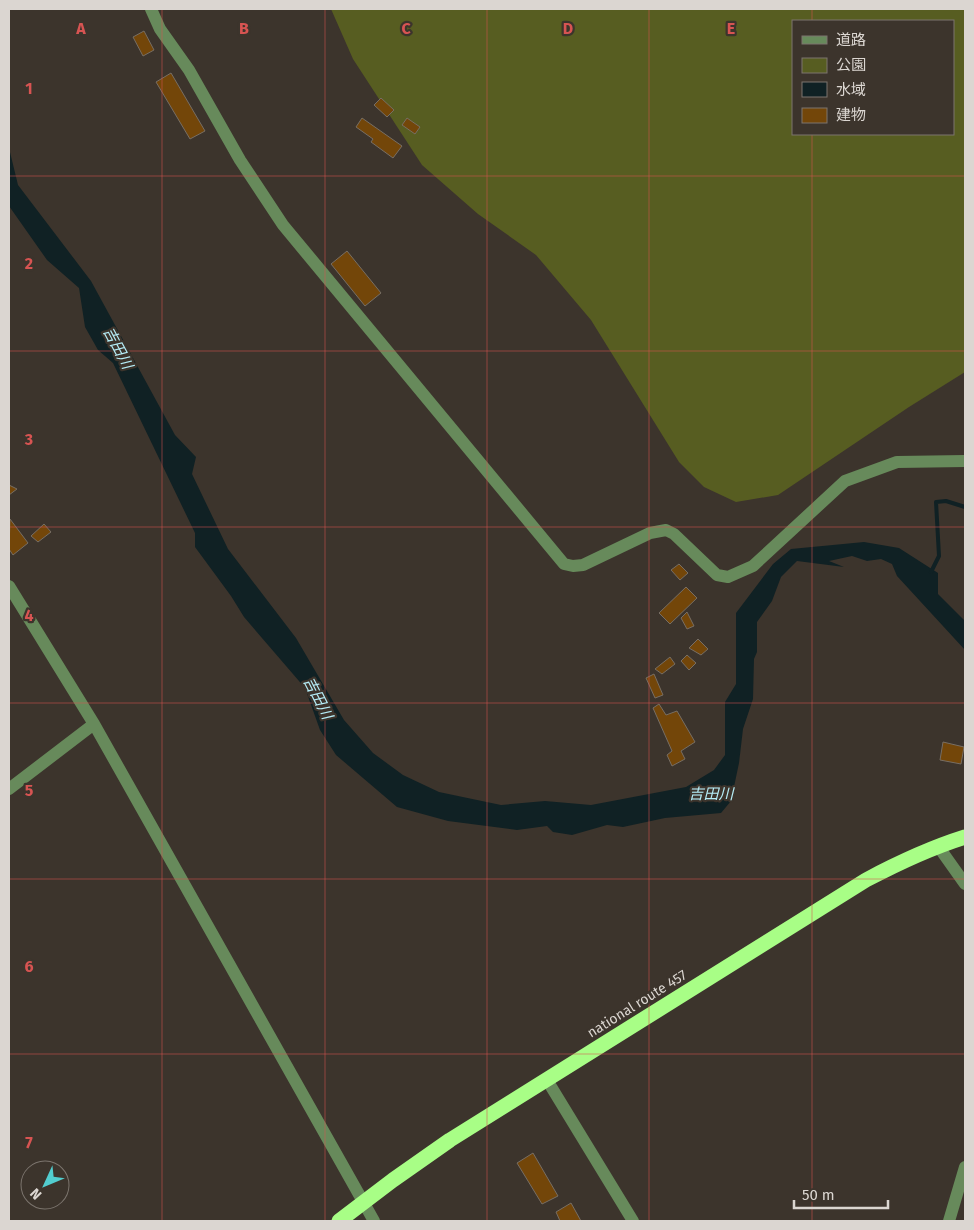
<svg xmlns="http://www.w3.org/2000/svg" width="974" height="1230" font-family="'Fira Sans','Noto Sans JP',sans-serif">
  <rect width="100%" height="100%" fill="#3c342c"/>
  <!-- green -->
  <path fill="#575d21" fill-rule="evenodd" d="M 331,9 L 965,9 L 965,372 L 909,407 L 778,495 L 736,502 L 704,487 L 679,462 L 591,320 L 536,255 L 478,214 L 422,165 L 353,59 ZM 793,21 L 953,21 L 953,134 L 793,134 Z"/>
  <!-- water -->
  <path fill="#102124" d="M 9,148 L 18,185 L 91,281 L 175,435 L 196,457 L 192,474 L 228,549 L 296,638 L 344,720 L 373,753 L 403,775 L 439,792 L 501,805 L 545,801 L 591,805 L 686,787 L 714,770 L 725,755 L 725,702 L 736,684 L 736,613 L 773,564 L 791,549 L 864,542 L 899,548 L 938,573 L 938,594 L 965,621 L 965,650 L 897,576 L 892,564 L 881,559 L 867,561 L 852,556 L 829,561 L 844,567 L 797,561 L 781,577 L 772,601 L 757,622 L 757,652 L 754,659 L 753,699 L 743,729 L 739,763 L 731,801 L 721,813 L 665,818 L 623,827 L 607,825 L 572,835 L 553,832 L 547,826 L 517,830 L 448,821 L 397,807 L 336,755 L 320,730 L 305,688 L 244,617 L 231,596 L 195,547 L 195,533 L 113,363 L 98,350 L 85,327 L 79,288 L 47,260 L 9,206 Z"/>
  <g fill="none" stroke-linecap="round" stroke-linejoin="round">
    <!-- stream -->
    <path stroke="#102124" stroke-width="4" d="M 931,572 L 939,556 L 936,502 L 946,501 L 965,507"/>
  </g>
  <!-- building -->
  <path fill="#734609" stroke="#776e64" d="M 144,31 L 154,50 L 143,56 L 133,37 Z
    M 171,73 L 205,131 L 190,139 L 156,82 Z
    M 381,98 L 394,110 L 387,117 L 374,105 Z
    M 362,118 L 402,146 L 393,158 L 371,142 L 373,139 L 356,127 Z
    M 407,118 L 420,127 L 415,134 L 402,125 Z
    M 347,251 L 381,293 L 365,306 L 331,264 Z
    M 9,485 L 17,489 L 9,495 Z
    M 10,519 L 28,543 L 13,555 L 9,549 Z
    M 44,524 L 51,532 L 38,542 L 31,536 Z
    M 679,564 L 688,573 L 680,580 L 671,570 Z
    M 686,587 L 697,598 L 670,624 L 659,613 Z
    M 687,612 L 694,626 L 687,629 L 681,618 Z
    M 698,639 L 708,649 L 701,655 L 689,648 Z
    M 687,655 L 696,663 L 689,670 L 681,661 Z
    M 670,657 L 675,664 L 662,674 L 655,669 Z
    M 654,674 L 663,695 L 655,698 L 646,678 Z
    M 659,704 L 666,715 L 677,711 L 695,742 L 681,751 L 685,759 L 672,766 L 667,755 L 672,751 L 653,708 Z
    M 943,742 L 964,747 L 961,764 L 940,760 Z
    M 533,1153 L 558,1196 L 542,1204 L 517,1163 Z
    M 571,1203 L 581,1221 L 560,1221 L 556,1212 Z"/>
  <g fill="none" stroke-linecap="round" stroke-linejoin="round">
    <!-- minor -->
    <path stroke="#678a5b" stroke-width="12" d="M 151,9 L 160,29 L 189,70 L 240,160 L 283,225 L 564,564 L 573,566 L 583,565 L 650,533 L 666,530 L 674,534 L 717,575 L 728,577 L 753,566 L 845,481 L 897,462 L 965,461
      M 9,586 L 94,724 L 374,1221
      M 9,789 L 94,724
      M 938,846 L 965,884
      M 547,1080 L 633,1221
      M 949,1221 L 965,1167"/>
    <!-- highway -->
    <path stroke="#a8fe86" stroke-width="15" d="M 339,1221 L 393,1180 L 450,1140 L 866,880 C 898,863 930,848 965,837"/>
  </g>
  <!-- grid -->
  <path fill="none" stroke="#d75452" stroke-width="1" stroke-opacity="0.55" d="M 162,9 L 162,1221M 325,9 L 325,1221M 487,9 L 487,1221M 649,9 L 649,1221M 812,9 L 812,21M 812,134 L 812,1221M 9,176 L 965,176M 9,351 L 965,351M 9,527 L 965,527M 9,703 L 965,703M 9,879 L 965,879M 9,1054 L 965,1054"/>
  <g text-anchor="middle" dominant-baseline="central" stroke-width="4.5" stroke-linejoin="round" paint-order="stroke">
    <!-- street labels -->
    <g font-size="14" fill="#dbd6d1" stroke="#3c342c">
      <text transform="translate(637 1004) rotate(-32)">national route 457</text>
    </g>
    <!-- water labels -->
    <g font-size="15" font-style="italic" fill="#b6eef8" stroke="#3c342c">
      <text transform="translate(118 348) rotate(62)">吉田川</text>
      <text transform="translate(318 698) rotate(63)">吉田川</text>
      <text x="711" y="794">吉田川</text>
    </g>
  </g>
  <g font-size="16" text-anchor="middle" font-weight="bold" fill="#d75452" stroke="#3c342c" stroke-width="4.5" stroke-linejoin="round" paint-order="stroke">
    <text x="81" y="34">A</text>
    <text x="244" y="34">B</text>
    <text x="406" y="34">C</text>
    <text x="568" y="34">D</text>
    <text x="731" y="34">E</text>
    <text x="29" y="94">1</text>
    <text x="29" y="269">2</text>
    <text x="29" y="445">3</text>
    <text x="29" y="621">4</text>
    <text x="29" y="796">5</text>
    <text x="29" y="972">6</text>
    <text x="29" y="1148">7</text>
  </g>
  <!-- border -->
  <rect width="974" height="1230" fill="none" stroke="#dbd6d1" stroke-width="20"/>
  <!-- legend -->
  <rect x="792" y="20" width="162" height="115" fill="#3c342c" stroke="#7c756e"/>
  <rect x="802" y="36" width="25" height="8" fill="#678a5b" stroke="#7c756e"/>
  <text x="836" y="45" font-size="15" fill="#dbd6d1">道路</text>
  <rect x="802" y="58" width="25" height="15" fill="#575d21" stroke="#7c756e"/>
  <text x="836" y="70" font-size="15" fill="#dbd6d1">公園</text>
  <rect x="802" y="82" width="25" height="15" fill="#102124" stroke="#7c756e"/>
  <text x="836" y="95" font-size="15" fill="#dbd6d1">水域</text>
  <rect x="802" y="108" width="25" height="15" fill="#734609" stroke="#7c756e"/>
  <text x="836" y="120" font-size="15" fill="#dbd6d1">建物</text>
  <!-- north arrow -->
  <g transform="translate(45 1185) rotate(226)"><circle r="24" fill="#3c342c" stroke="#7c756e"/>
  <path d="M0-4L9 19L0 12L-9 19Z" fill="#52cdcf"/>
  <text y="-8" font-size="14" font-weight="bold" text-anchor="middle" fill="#dbd6d1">N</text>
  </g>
  <!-- scale -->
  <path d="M794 1200v8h94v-8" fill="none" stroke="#dbd6d1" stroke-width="2.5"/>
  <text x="802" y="1200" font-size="15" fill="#dbd6d1" stroke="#3c342c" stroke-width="4" paint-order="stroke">50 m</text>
</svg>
